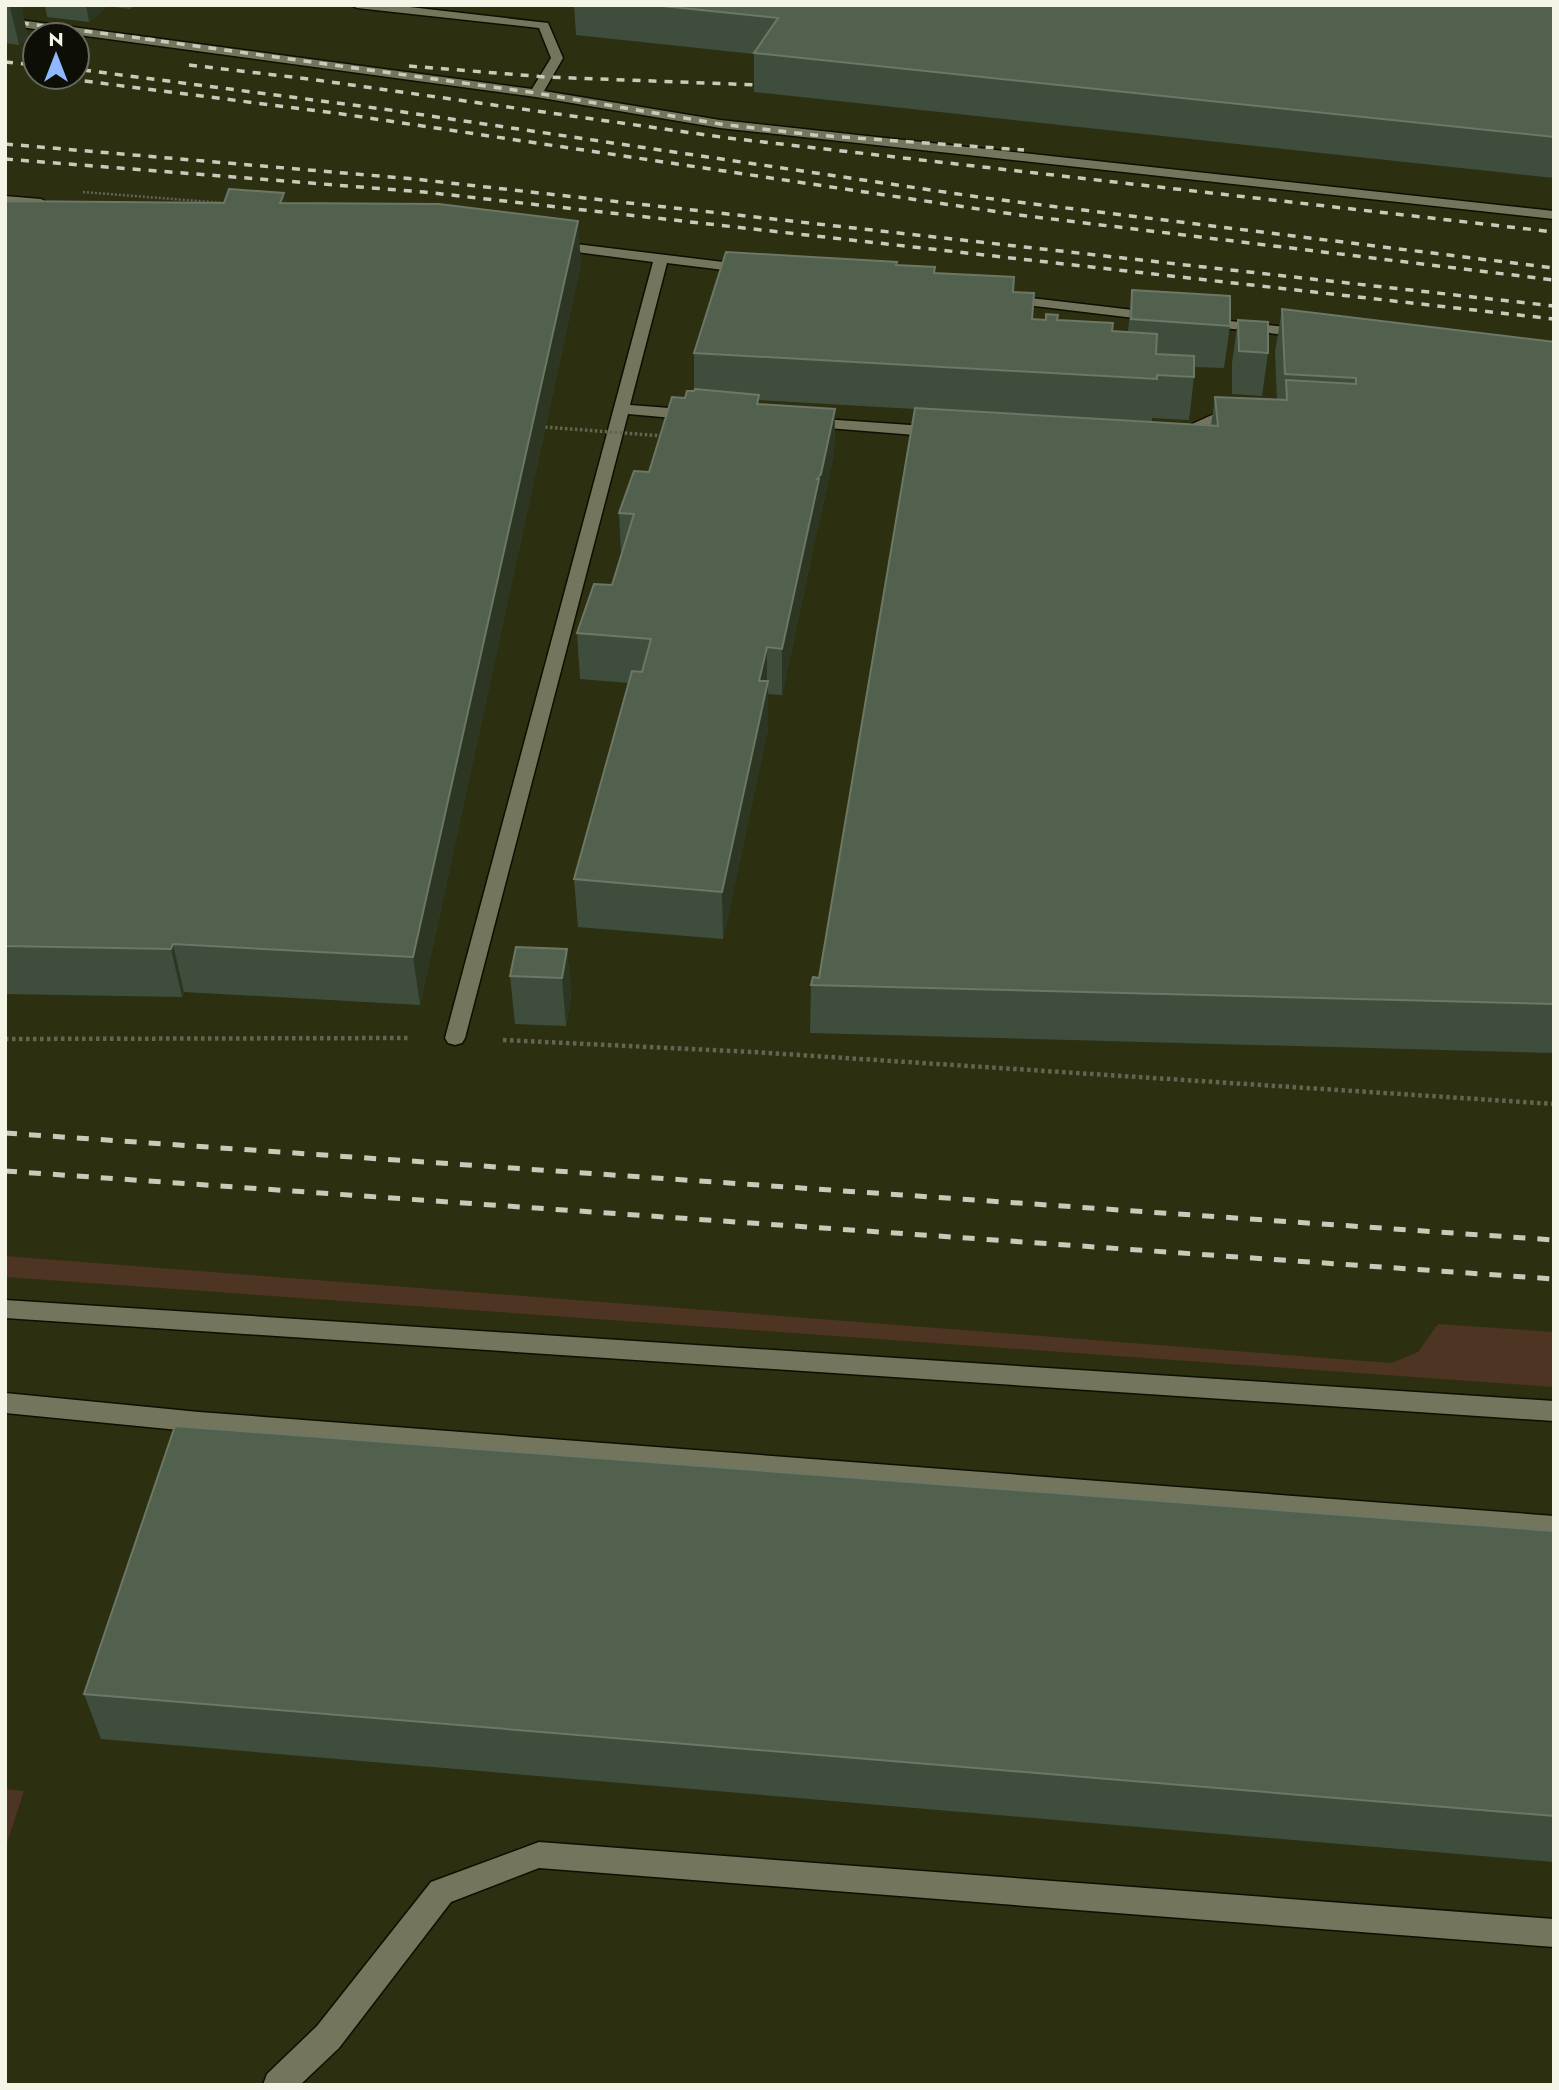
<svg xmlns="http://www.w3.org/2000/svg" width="1559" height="2090" font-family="Jost,sans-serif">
  <rect width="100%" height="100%" fill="#24260f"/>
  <!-- built -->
  <path fill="#2d2f11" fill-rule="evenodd" d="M 5,5 L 1554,5 L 1554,2085 L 5,2085 ZM 35,35 L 77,35 L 77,77 L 35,77 Z"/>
  <!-- green -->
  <path fill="#4d3423" d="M 5,1256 L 1391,1363 L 1418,1352 L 1438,1324 L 1554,1332 L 1554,1387 L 5,1277 Z
    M 5,1789 L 24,1791 L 5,1849 Z"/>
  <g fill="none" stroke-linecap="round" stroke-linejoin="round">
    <defs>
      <path id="minor" d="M 351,5 L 392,5 L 548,23 L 563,58 L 544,91 L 720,120 L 1554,211 L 1554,219 L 720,128 L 536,97 L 5,25 L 5,18 L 532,89 L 551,58 L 539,28 L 357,8 Z
        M 5,196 L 41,199 L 48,203 L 41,207 L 5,204 Z
        M 551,241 L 748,265 L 755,269 L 748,273 L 667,263 L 630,405 L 696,410 L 704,415 L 696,420 L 628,414 L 465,1038 L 462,1043 L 455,1045 L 448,1043 L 445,1038 L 653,262 L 546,248 L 546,242 Z
        M 1006,295 L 1159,313 L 1166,317 L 1159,321 L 1001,302 L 1001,296 Z
        M 1201,318 L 1305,329 L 1312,333 L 1305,337 L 1196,325 L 1194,322 Z
        M 1236,404 L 1244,409 L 1241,412 L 1181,438 L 1176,440 L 1168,435 Z
        M 808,418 L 940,427 L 948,432 L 940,437 L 803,426 L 800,423 Z
        M 5,1300 L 1554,1401 L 1554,1421 L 5,1318 Z
        M 5,1393 L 199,1412 L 1554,1516 L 1554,1538 L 199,1432 L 5,1413 Z
        M 539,1842 L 1554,1919 L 1554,1947 L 539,1868 L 451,1902 L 339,2048 L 300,2085 L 263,2085 L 267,2074 L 317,2026 L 431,1882 Z"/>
    </defs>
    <!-- minor casing -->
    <use href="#minor" stroke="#0e0f00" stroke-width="3"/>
    <!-- path-far1 -->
    <path stroke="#636551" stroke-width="2.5" stroke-dasharray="2 2" stroke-linecap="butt" d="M 83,192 L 224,203"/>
    <!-- path -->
    <path stroke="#636551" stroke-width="4.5" stroke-dasharray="3.5 3.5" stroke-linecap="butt" d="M 5,1039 L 410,1038
      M 503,1040 L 753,1052 L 1554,1104"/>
    <!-- minor -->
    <use href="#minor" fill="#73755c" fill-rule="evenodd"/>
    <!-- rail-far1 -->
    <path stroke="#c9caba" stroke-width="3.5" stroke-dasharray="8 8" stroke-linecap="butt" d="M 5,21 L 155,40
      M 145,39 L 536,93 L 720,124 L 814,135 L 1024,150
      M 5,62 L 35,65
      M 189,65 L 309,79 L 728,138 L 1554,232
      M 409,66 L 546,77 L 759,85
      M 83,70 L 383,109 L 985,198 L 1554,268
      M 53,77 L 342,114 L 1019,215 L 1554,280
      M 5,144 L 414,179 L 1554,306
      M 5,159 L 424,192 L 1554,319"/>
    <!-- rail -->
    <path stroke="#c9caba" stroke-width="5" stroke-dasharray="12 12" stroke-linecap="butt" d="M 5,1133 L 1554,1240
      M 5,1171 L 1554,1279"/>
    <!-- path-bridge -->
    <path stroke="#636551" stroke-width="3.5" stroke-dasharray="2.5 2.5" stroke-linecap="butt" d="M 545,427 L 663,436"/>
  </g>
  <!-- wall -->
  <path fill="#3f4e3c" d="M 5,5 L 21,5 L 28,38 L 19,45 L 5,43 Z
    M 45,5 L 135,5 L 130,9 L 108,6 L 89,22 L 47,17 Z
    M 574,5 L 1554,5 L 1554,178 L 754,92 L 754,54 L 576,35 Z
    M 5,201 L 285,203 L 581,263 L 420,1005 L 184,992 L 182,997 L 5,994 Z
    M 897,265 L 1013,292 L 1032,319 L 1057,320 L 1112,331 L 1128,332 L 1132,290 L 1230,326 L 1224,368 L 1194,367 L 1194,377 L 1189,420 L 1152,418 L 1152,422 L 1211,425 L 1215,397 L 1277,399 L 1275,352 L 1282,309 L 1554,342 L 1554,1053 L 810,1033 L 811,985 L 819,978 L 915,409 L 759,400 L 759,404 L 835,409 L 834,453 L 820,519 L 819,521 L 782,695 L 768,694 L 768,728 L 723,939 L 578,927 L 574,879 L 629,683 L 580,679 L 577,633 L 612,585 L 621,554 L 619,513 L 649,472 L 685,398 L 694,391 L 694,353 Z
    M 1238,320 L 1268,353 L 1262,396 L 1232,394 L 1232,363 Z
    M 567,949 L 571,996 L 566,1026 L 515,1024 L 510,976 Z
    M 1554,1531 L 1554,1862 L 101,1739 L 84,1694 Z"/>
  <!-- shaded-wall -->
  <path fill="#2c3622" d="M 13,5 L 21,5 L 28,38 L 19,45 L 10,7 Z
    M 86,5 L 108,5 L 108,6 L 89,22 Z
    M 284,193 L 290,234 L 280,203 Z
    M 578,221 L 581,263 L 420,1005 L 413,957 Z
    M 835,409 L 834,453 L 820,519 L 819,521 L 782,695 L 782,649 L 817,479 Z
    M 767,647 L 767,688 L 768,681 L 768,728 L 723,939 L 722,892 L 759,681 Z
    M 173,944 L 184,992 L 182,997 L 171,949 Z
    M 567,949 L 571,996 L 566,1026 L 562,978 Z"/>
  <!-- building -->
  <path fill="#52604e" stroke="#6c7766" stroke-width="2" d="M 653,5 L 1554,5 L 1554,137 L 754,53 L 778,18 Z
    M 229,189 L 284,193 L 280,203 L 439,204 L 578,221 L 413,957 L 173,944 L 171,949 L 5,946 L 5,201 L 224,203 Z
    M 726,252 L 897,262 L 896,265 L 935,267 L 934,273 L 1014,277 L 1013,292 L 1034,293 L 1032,319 L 1046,320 L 1046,314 L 1058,315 L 1057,320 L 1113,323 L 1112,331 L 1157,334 L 1156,354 L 1194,356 L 1194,377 L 1157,375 L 1157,379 L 694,353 Z
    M 1132,290 L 1230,296 L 1230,326 L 1131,319 Z
    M 1282,309 L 1554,342 L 1554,1004 L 811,985 L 813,977 L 819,978 L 915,408 L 1218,426 L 1215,397 L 1287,400 L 1286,380 L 1356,384 L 1356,378 L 1285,374 Z
    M 1238,320 L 1268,322 L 1268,353 L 1239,351 Z
    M 695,389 L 759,395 L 757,404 L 835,409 L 821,474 L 817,479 L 819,479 L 782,649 L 767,647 L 759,681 L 768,681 L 722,892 L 574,879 L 632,671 L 642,672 L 651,639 L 577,633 L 594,584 L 612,585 L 634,514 L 619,513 L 634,471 L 649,472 L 672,397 L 685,398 L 687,391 L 694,391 Z
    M 516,947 L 567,949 L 562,978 L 510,976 Z
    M 175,1426 L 1554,1531 L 1554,1816 L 84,1694 Z"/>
  <!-- border -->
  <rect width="1559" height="2090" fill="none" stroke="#f4f5e7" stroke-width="14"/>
  <!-- north arrow -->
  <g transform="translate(56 56)"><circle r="33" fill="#0d0e05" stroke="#696a5f" stroke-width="2"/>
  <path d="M0-5L12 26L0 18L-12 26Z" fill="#8fb8fd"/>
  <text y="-10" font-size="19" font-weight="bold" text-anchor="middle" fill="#f4f5e7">N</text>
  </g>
</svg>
